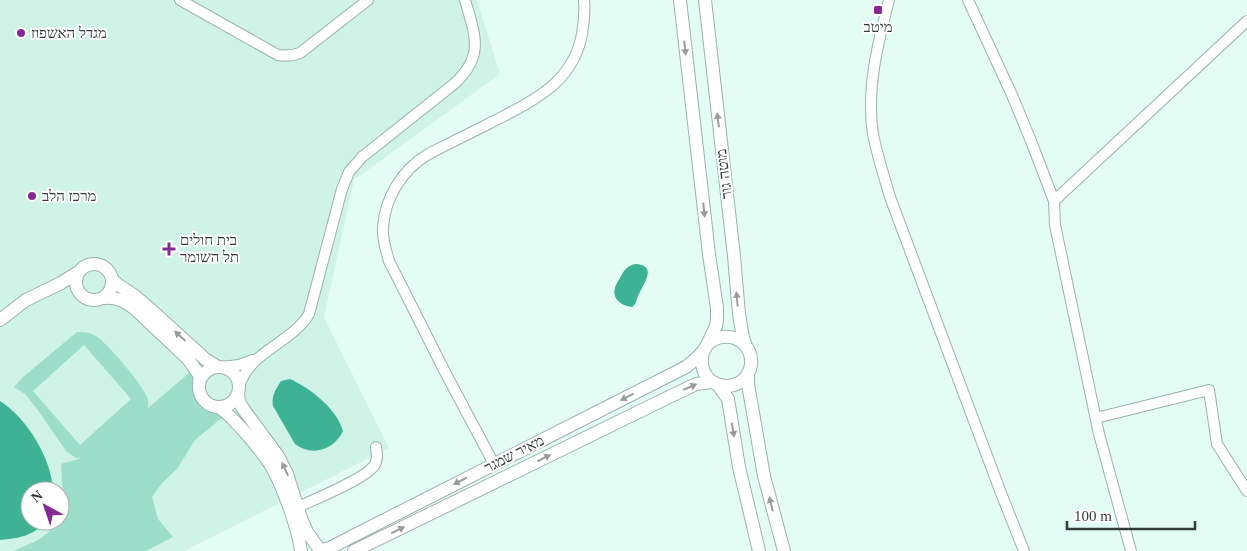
<svg xmlns="http://www.w3.org/2000/svg" width="1247" height="551" font-family="'Times New Roman','Noto Sans Hebrew',serif">
  <rect width="100%" height="100%" fill="#e3fdf4"/>
  <!-- built -->
  <path fill="#d0f3e7" fill-rule="evenodd" d="M 0,0 L 477,0 L 500,74 L 354,180 L 324,317 L 389,448 L 184,551 L 0,551 ZM 30,491 L 60,491 L 60,521 L 30,521 Z"/>
  <!-- green -->
  <path fill="#9cdec9" fill-rule="evenodd" d="M 77,332 C 84,332 89,332 96,336 C 107,343 146,388 148,400 C 149,403 148,405 148,408 L 189,373 L 223,417 L 195,440 L 177,469 L 162,483 L 152,497 L 158,519 L 173,537 L 146,551 L 13,551 C 30,544 48,538 57,521 L 60,521 L 60,514 L 63,497 L 61,464 L 82,458 L 76,458 L 66,451 L 37,409 L 25,394 L 14,387 L 23,377 ZM 84,345 L 131,399 L 80,445 L 33,391 Z"/>
  <!-- water -->
  <path fill="#3eb294" d="M 635,264 C 658,265 644,283 639,294 C 636,299 637,304 632,307 C 621,306 610,298 616,285 C 617,282 619,280 620,278 C 624,270 627,266 635,264 Z
    M 290,379 C 310,388 337,409 343,431 C 334,450 312,457 295,444 L 273,406 C 271,396 276,389 281,381 Z
    M 0,401 C 27,418 52,459 53,491 L 30,491 L 30,521 L 47,521 C 32,536 21,538 0,540 Z"/>
  <g fill="none" stroke-linecap="round" stroke-linejoin="round">
    <defs>
      <path id="minor" d="M 180,0 L 278,55 C 287,56 292,56 300,53 L 368,0
        M 889,0 C 878,43 866,89 873,134 C 877,155 884,176 890,197 L 1001,493 L 1024,551
        M 968,0 L 1012,95 L 1031,141 L 1054,201 L 1055,225 L 1099,434 L 1131,551
        M 1054,201 L 1247,21
        M 221,367 L 239,365 L 253,360
        M 239,386 C 252,349 291,344 309,314 L 342,189 L 349,172 L 362,157 L 454,84 C 485,56 475,35 465,0
        M 1096,418 L 1209,390 L 1217,444 L 1247,491
        M 494,464 L 445,372 L 389,261 C 386,250 382,239 383,227 C 385,198 402,170 427,155 C 435,150 445,146 454,141 C 471,133 488,124 504,116 C 541,97 574,78 582,34 C 584,23 585,11 584,0
        M 298,507 C 315,499 363,480 374,466 C 378,460 377,454 376,447"/>
      <path id="tertiary" d="M 680,0 L 709,254 L 717,308 L 717,320 L 716,326 L 708,343
        M 705,0 L 734,256 L 739,314 L 743,338 L 746,346
        M76 282a18 18 0 1 1 36 0a18 18 0 1 1-36 0Z
        M 112,279 L 117,284 L 135,296 L 149,308 L 205,359 L 218,367
        M 104,298 C 117,297 125,301 135,309 L 188,359 L 200,376 L 199,381
        M 0,320 L 26,300 L 61,283 L 80,271
        M199 387a20 20 0 1 1 40 0a20 20 0 1 1-40 0Z
        M 748,373 L 748,384 L 764,476 L 784,551
        M 718,385 L 728,399 L 739,467 L 759,551
        M 238,394 L 239,402 L 244,410 L 278,456 L 287,474 L 301,518 L 307,532 L 317,546
        M 218,407 C 228,412 235,422 243,430 C 253,441 262,452 270,464 C 282,483 298,528 301,551
        M 321,550 L 330,548 L 351,537 L 686,367 C 692,362 699,357 703,351 C 705,349 706,347 707,345 C 716,335 732,334 742,342 C 749,348 752,356 751,365 C 746,397 694,392 703,352
        M 354,551 L 667,398 L 696,384 L 711,382"/>
    </defs>
    <!-- minor casing -->
    <use href="#minor" stroke="#99b2aa" stroke-width="12"/>
    <!-- tertiary casing -->
    <use href="#tertiary" stroke="#99b2aa" stroke-width="14"/>
    <!-- minor -->
    <use href="#minor" stroke="#fff" stroke-width="10"/>
    <!-- tertiary -->
    <use href="#tertiary" stroke="#fff" stroke-width="12"/>
  </g>
  <!-- one-way arrows -->
  <defs><path id="oneway-solid" d="M-6-.8H1V-3.2L6.5 0L1 3.2V.8H-6Z" transform="scale(1.25)"/></defs>
  <g fill="#989d9c">
    <use href="#oneway-solid" transform="translate(685 48) rotate(84)"/>
    <use href="#oneway-solid" transform="translate(718 120) rotate(-97)"/>
    <use href="#oneway-solid" transform="translate(704 210) rotate(84)"/>
    <use href="#oneway-solid" transform="translate(737 299) rotate(-95)"/>
    <use href="#oneway-solid" transform="translate(180 336) rotate(-138)"/>
    <use href="#oneway-solid" transform="translate(690 387) rotate(-23)"/>
    <use href="#oneway-solid" transform="translate(627 397) rotate(153)"/>
    <use href="#oneway-solid" transform="translate(733 430) rotate(81)"/>
    <use href="#oneway-solid" transform="translate(544 458) rotate(-26)"/>
    <use href="#oneway-solid" transform="translate(285 469) rotate(-115)"/>
    <use href="#oneway-solid" transform="translate(460 481) rotate(153)"/>
    <use href="#oneway-solid" transform="translate(771 504) rotate(-104)"/>
    <use href="#oneway-solid" transform="translate(398 530) rotate(-26)"/>
  </g>
  <!-- markers -->
  <g fill="#872994" stroke="#fff" stroke-width="2">
    <rect x="873" y="5" width="10" height="10" rx="2.5"/>
    <circle cx="21" cy="33" r="5"/>
    <circle cx="32" cy="196" r="5"/>
    <path d="M166.5 241.5h5v5h5v5h-5v5h-5v-5h-5v-5h5z"/>
  </g>
  <g text-anchor="middle" dominant-baseline="central" stroke-width="4" stroke-linejoin="round" paint-order="stroke">
    <!-- poi labels -->
    <g font-size="15" fill="#313b38" stroke="#fff" text-anchor="start">
      <text x="878" y="27" text-anchor="middle">מיטב</text>
      <text x="31" y="33">מגדל האשפוז</text>
      <text x="42" y="196">מרכז הלב</text>
      <text x="180" y="240">בית חולים<tspan x="180" dy="17">תל השומר</tspan></text>
    </g>
    <!-- street labels -->
    <g font-size="15" fill="#313b38" stroke="#fff">
      <text transform="translate(724 174) rotate(-97)">מוטה גור</text>
      <text transform="translate(514 454) rotate(-27)">מאיר שמגר</text>
    </g>
  </g>
  <!-- north arrow -->
  <g transform="translate(45 506) rotate(320)"><circle r="24" fill="#ffffff" stroke="#adb1af"/>
  <path d="M0-4L9 19L0 12L-9 19Z" fill="#872994"/>
  <text y="-8" font-size="14" font-weight="bold" text-anchor="middle" fill="#313b38">N</text>
  </g>
  <!-- scale -->
  <path d="M1067 521v8h128v-8" fill="none" stroke="#313b38" stroke-width="2.5"/>
  <text x="1074" y="521" font-size="15" fill="#313b38" stroke="#ffffff" stroke-width="4" paint-order="stroke">100 m</text>
</svg>
